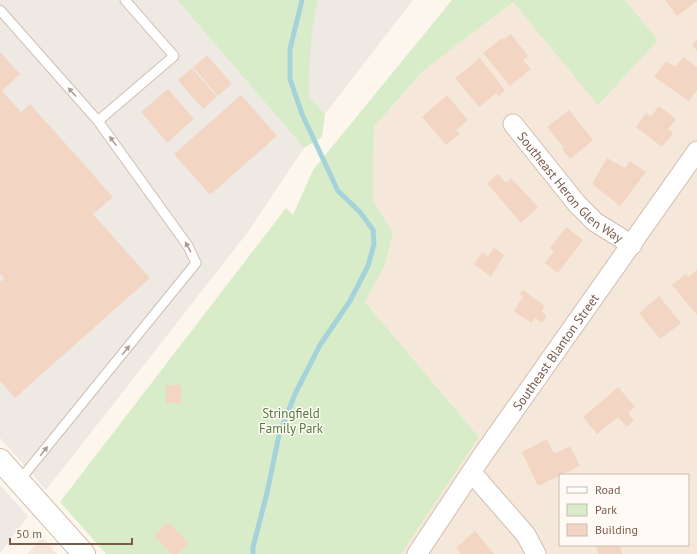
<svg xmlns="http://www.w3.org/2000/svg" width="697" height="554" font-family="'PT Sans',sans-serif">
  <rect width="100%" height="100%" fill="#fdf6ec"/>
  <!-- residential -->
  <path fill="#f5e8da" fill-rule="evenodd" d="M 625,0 L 697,0 L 697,554 L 401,554 L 479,437 L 365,302 L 385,265 L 393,233 L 373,200 L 374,127 L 423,71 L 513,1 L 658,40 ZM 560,475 L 688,475 L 688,545 L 560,545 Z
    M 42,537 L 57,554 L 28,554 Z"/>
  <!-- industrial -->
  <path fill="#efe9e4" d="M 0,0 L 177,0 L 304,148 L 248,232 L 46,490 L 0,438 Z
    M 318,0 L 413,0 L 325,114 L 309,96 L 309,57 L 312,24 Z
    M 0,485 L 28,516 L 0,553 Z"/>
  <!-- green -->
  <path fill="#d8ecc9" d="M 177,0 L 318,0 C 310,32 309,63 309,96 L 325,114 L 322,137 L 304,148 Z
    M 452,0 L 625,0 L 658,40 L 598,105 L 513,2 L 423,71 L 374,127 L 373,200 L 393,233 L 385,265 L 365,302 L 479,437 L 401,554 L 106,554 L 60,502 L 286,208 L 293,215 L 313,170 Z"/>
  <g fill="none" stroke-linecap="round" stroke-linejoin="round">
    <!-- stream -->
    <path stroke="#a5d3da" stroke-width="5" d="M 253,554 L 253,547 L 267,493 L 279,435 L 295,394 L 320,345 L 350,301 L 368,266 L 374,244 L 373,230 L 360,212 L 338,191 L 302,114 L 290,79 L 290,49 L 302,0"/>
  </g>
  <!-- building -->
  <path fill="#f3d5c3" d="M 665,0 L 697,0 L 697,1 L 677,16 Z
    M 511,34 L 528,56 L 523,60 L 531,69 L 510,86 L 483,53 L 502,38 L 503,40 Z
    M 697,40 L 697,51 L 692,45 Z
    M 0,52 L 20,74 L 2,91 L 21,112 L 30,104 L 113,197 L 93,214 L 150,278 L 15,398 L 0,381 L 0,282 L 4,278 L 0,274 Z
    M 207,55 L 232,84 L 218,96 L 193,67 Z
    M 683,57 L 697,67 L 697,90 L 689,101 L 654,77 L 666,61 L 675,67 Z
    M 480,58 L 505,90 L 499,96 L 496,93 L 479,107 L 455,78 Z
    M 192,68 L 217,97 L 203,109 L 178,80 Z
    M 168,89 L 194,119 L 167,143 L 141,112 Z
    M 241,95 L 277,136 L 210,195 L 174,154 Z
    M 447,95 L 468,120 L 456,130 L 460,134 L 446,145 L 422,117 Z
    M 659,106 L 676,119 L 668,129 L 673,133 L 662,147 L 636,127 L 646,113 L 651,116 Z
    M 569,110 L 593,140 L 570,159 L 562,149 L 564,148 L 547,127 Z
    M 607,158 L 625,168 L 630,161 L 646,172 L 620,206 L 592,184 Z
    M 498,174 L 506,183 L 511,178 L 538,207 L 521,223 L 487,183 Z
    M 566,227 L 583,240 L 558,273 L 545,263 L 554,251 L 550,248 Z
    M 494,248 L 504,255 L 491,277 L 474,264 L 482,252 L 488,256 Z
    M 697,270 L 697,315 L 672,285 L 686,274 L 688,277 Z
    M 523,290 L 545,306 L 541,311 L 547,316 L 542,323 L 535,318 L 531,323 L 514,311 L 523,296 L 520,294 Z
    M 659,296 L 681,323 L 660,339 L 639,313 Z
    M 166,385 L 181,385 L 181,403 L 166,403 Z
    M 618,387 L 635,407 L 628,413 L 634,421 L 627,427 L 618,417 L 597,434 L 583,417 Z
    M 547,439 L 554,454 L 570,446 L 580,466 L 538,486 L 522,452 Z
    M 169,522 L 189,544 L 178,554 L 171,554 L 154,535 Z
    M 475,531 L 494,554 L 461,554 L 456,548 Z
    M 596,545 L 620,545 L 622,554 L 598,554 Z"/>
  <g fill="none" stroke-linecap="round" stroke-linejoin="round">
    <defs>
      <path id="service" d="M 0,10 L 98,121 L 188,246 L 196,263 L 19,481
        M 98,121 L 174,56 L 125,0"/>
      <g id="minor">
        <path id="s1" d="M 513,124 L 577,204 L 595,222 L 632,245"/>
        <path d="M 472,473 L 526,535 L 536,554"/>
        <path id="s2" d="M 417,554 L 482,456 L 697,151"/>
      </g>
      <path id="tertiary" d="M 0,460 L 84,554"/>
    </defs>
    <!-- service casing -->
    <use href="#service" stroke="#d1beb0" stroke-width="11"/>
    <!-- minor casing -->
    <use href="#minor" stroke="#d1beb0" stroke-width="21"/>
    <!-- tertiary casing -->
    <use href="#tertiary" stroke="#d1beb0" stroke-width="24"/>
    <!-- service -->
    <use href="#service" stroke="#fff" stroke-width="9"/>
    <!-- minor -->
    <use href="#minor" stroke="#fff" stroke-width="19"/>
    <!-- tertiary -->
    <use href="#tertiary" stroke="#fff" stroke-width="22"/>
  </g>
  <!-- one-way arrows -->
  <defs><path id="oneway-solid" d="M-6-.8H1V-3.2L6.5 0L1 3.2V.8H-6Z"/></defs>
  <g fill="#af9d94">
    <use href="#oneway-solid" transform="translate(72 92) rotate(-132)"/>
    <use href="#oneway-solid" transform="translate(113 141) rotate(-126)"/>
    <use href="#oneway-solid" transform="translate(188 247) rotate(-119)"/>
    <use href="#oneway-solid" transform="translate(126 350) rotate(-51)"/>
    <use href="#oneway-solid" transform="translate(44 451) rotate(-51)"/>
  </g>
  <g text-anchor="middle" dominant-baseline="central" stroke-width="3" stroke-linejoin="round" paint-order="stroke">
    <!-- street labels -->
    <g font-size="13" fill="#7a5c4d" stroke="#fffaf3">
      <text stroke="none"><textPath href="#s1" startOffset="86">Southeast Heron Glen Way</textPath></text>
      <text stroke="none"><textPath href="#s2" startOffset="245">Southeast Blanton Street</textPath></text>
    </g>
    <!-- park labels -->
    <g font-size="13" fill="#537a41" stroke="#fffaf3">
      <text x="291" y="413">Stringfield<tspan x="291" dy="15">Family Park</tspan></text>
    </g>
  </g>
  <!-- legend -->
  <rect x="559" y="474" width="130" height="72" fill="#fffaf3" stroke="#cabbb1"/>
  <rect x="567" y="487" width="20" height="6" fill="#ffffff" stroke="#cabbb1"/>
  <text x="595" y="494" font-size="12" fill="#7a5c4d">Road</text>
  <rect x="567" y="504" width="20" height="12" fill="#d8ecc9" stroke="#cabbb1"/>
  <text x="595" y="514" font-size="12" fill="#7a5c4d">Park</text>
  <rect x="567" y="524" width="20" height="12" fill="#f3d5c3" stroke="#cabbb1"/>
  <text x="595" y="534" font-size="12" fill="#7a5c4d">Building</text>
  <!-- scale -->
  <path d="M10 538v6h122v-6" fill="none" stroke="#7a5c4d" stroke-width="2"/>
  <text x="16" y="538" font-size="12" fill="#7a5c4d" stroke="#fffaf3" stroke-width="3" paint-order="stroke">50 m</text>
</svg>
